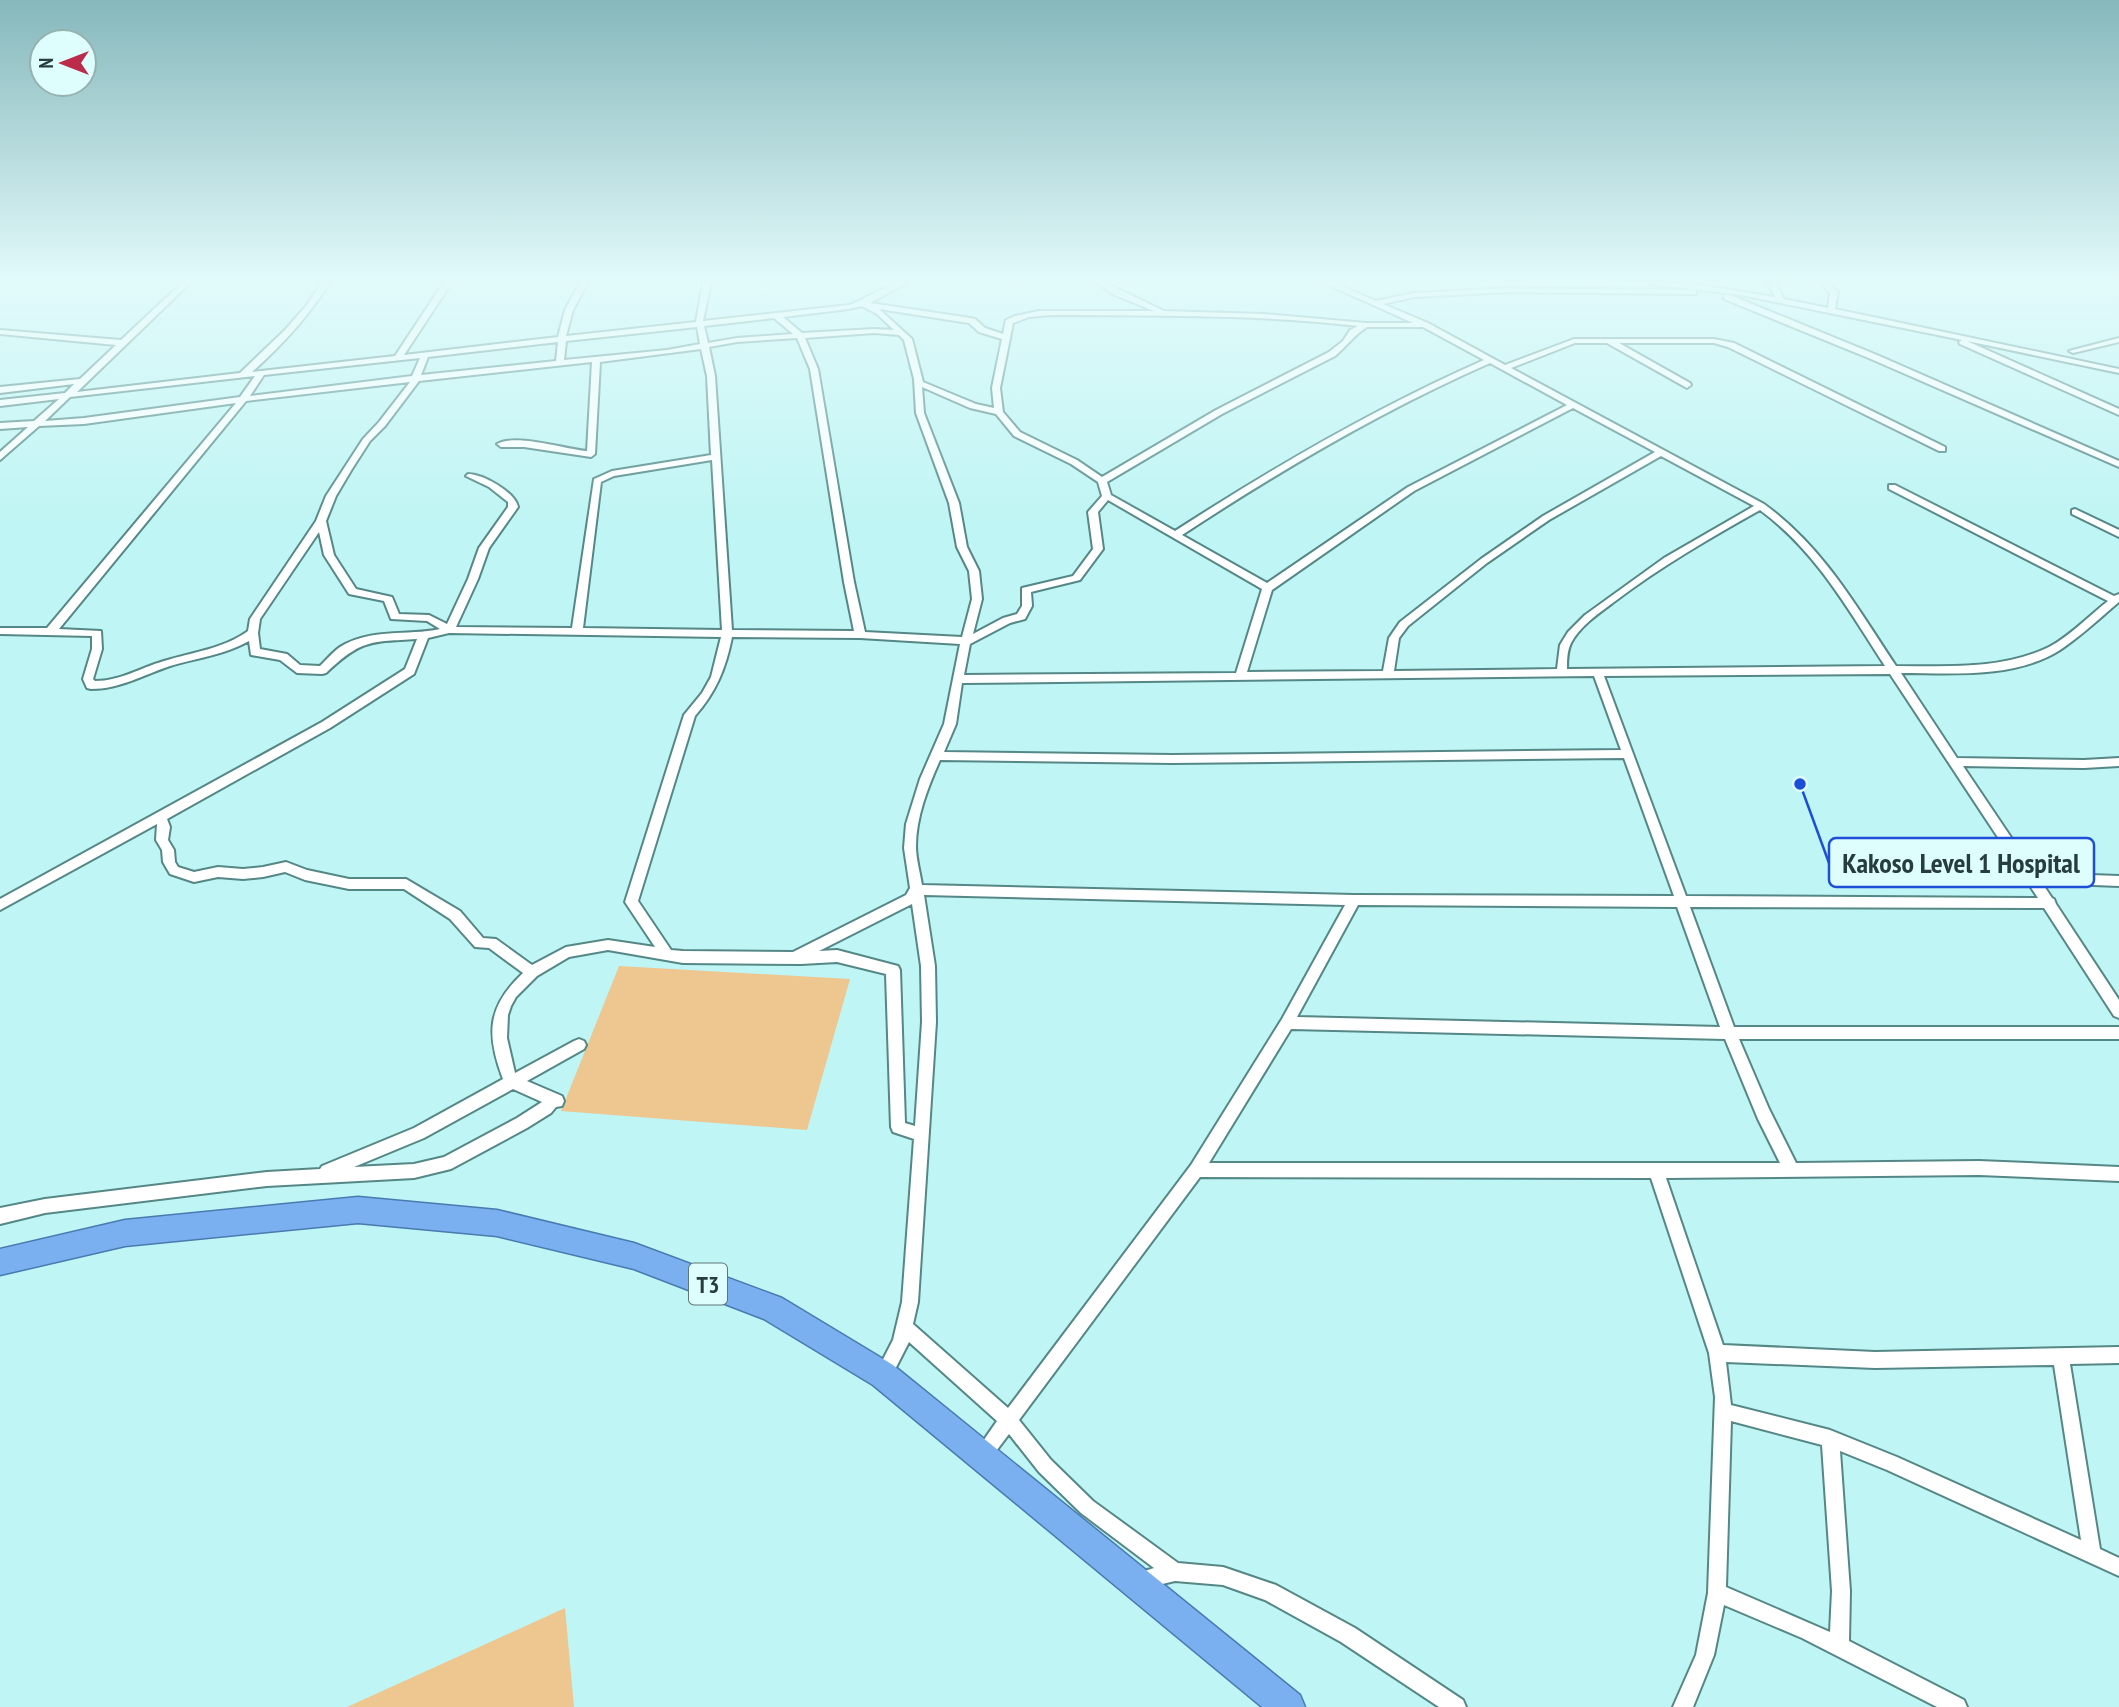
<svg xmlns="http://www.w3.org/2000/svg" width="2119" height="1707" font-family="'PT Sans Narrow',sans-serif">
  <rect width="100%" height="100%" fill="#bff5f4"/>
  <!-- green -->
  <path fill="#eec690" d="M 619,966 L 850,979 L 807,1130 L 561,1111 Z
    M 565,1608 L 574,1707 L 347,1707 Z"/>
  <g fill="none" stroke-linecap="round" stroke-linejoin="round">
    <defs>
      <path id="minor" d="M 183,282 L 191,282 L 77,392 L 240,373 L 285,330 L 306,306 L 322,282 L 330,282 C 309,316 282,345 252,372 L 395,356 L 444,282 L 452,282 L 404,355 L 558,337 L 565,310 L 580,282 L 588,282 L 573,310 L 566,336 L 696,322 L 703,282 L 711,282 L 703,321 L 849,305 C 868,299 887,282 908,282 L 870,303 L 964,317 L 975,319 L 985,328 L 1003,334 L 1006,320 L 1015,316 L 1039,311 L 1154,311 L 1115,295 L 1095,282 L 1104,282 L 1164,311 L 1264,314 L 1366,323 L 1413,323 L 1322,282 L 1332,282 L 1376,301 L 1414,293 L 1509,288 L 1693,290 L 1696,290 L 1696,294 L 1509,292 L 1414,297 L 1383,304 L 1428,323 L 1505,365 L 1574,339 L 1714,339 L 1734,343 L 1945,447 L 1945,451 L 1939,451 L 1728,347 L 1714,343 L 1619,343 L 1690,383 L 1691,385 L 1687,388 L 1607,343 L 1575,343 L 1511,368 L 1764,504 C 1824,548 1856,606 1896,666 C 1947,666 2002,670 2049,647 C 2069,637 2090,615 2108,601 L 1889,489 L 1889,485 L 1895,485 L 2114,596 L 2119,594 L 2119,602 C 2100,618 2081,636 2060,650 C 2014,679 1952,673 1901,673 L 1957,758 L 2084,760 L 2119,758 L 2119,766 L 2084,768 L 1963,766 L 2035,873 L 2119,876 L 2119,886 L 2042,883 L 2052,898 L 2054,899 L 2056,904 L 2119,1000 L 2119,1018 L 2114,1016 L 2044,908 L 1690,907 L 1734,1027 L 2119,1027 L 2119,1039 L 1739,1039 L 1769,1109 L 1796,1163 L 1979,1161 L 2119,1167 L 2119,1181 L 1979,1175 L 1666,1178 L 1723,1345 L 1875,1352 L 2119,1347 L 2119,1363 L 2070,1364 L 2100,1549 L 2119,1558 L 2119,1576 L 1887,1470 L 1840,1451 L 1850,1591 L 1849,1641 L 1964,1700 L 1967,1707 L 1937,1707 L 1802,1638 L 1724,1605 L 1714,1655 L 1693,1707 L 1673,1707 L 1696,1655 L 1708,1593 L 1715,1397 L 1709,1353 L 1651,1178 L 1200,1177 L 1019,1420 L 1051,1460 L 1093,1501 L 1178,1563 L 1223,1567 L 1276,1585 L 1355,1628 L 1463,1700 L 1466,1707 L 1439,1707 L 1341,1642 L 1265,1600 L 1223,1585 L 1175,1581 L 1141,1589 L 1135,1586 L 1132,1580 L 1135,1574 L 1154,1568 L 1081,1513 L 1039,1472 L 1009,1434 L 987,1463 L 981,1466 L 975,1463 L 972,1457 L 997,1421 L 909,1342 L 889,1381 L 883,1383 L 877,1381 L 875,1375 L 893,1340 L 902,1302 L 914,1139 L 893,1132 L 891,1127 L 886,974 L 837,962 L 801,964 L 683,963 L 608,950 L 569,957 L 537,976 L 516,997 L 511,1006 L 508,1015 L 507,1038 L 515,1073 L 574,1041 L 579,1039 L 584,1041 L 586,1045 L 584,1049 L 527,1081 L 562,1096 L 564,1101 L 562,1106 L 556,1107 L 551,1113 L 527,1128 L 451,1169 L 414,1178 L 267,1186 L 45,1213 L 0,1224 L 0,1208 L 45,1199 L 267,1172 L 320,1169 L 322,1166 L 414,1128 L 503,1079 C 486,1034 487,1007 523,973 L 489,948 L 475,947 L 450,919 L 404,889 L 349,889 L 305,880 L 285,872 L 263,877 L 243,879 L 218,877 L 194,882 L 170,874 L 163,862 L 162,850 L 156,840 L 157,824 L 0,910 L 0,899 L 322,722 L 405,669 L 417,639 C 370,642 362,639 326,673 L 322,674 L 297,673 L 280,660 L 251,655 L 249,641 C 224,655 197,658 170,666 C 143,675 120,689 91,689 L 87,688 L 83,679 L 92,649 L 92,636 L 0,634 L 0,628 L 47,628 L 236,403 L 84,424 L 39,426 L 0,460 L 0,452 L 28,427 L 0,429 L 0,423 L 34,421 L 59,399 L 0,406 L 0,400 L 65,393 L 74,384 L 0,393 L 0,387 L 80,379 L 116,345 L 0,334 L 0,330 L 121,340 ZM 862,306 L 877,314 L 894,330 L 874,329 L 802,333 L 783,317 L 849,309 ZM 879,309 L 969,323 L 979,332 L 1002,339 L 992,388 L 994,408 L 976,404 L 923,382 L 912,339 ZM 1050,315 C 1153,316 1256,314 1358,326 L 1350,330 L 1343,341 L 1329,352 L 1216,410 L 1102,477 L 1077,460 L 1020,432 L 1003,412 L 1000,388 L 1013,323 L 1029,317 ZM 774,318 L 793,334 L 737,338 L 708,343 L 704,326 ZM 697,327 L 700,344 L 667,350 L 564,360 L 566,341 ZM 1367,327 L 1423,327 L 1484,360 C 1375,408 1274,467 1175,531 L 1111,495 L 1107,482 L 1222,414 L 1335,356 C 1347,346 1354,335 1367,327 ZM 874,333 L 899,335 L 904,340 L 914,379 L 916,413 L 949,503 L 957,547 L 969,571 L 972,599 L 962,637 L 865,632 L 854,582 L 818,369 L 805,338 ZM 797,338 L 810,369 L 844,582 L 854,631 L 732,630 L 715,376 L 709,347 L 737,342 ZM 558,342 L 556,361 L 421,375 L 428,357 ZM 701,349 L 707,376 L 711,455 L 612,471 L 594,479 L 572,628 L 456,627 L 478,579 L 489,548 L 518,507 C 515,492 483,474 468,474 L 466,476 L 489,487 L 508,502 L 508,507 L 479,548 L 468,579 L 447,624 L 429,615 L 399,614 L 392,597 L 356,589 L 334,555 L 326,521 L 336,496 L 352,469 L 370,441 L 385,426 L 419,381 L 592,362 L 587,451 C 564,449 516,433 497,444 L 501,447 L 524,447 L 591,457 L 595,454 L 600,362 ZM 420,358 L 412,376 L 250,396 L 264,375 ZM 1490,363 L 1567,405 L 1408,487 L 1267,583 L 1182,535 C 1281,470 1381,411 1490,363 ZM 255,376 L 240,397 L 84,418 L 45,421 L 70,397 ZM 410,382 L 379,422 L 363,439 L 326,496 L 316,521 L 250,619 L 248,631 C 223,649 193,652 164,661 C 140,668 120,681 95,681 L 93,679 L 102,649 L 101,631 L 59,629 L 246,401 ZM 922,387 L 970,408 L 996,414 L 1014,436 L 1071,464 L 1098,482 L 1102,496 L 1088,512 L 1093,549 L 1073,576 L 1022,588 L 1022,606 L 1017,614 L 1003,618 L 973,634 L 982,599 L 979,571 L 967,547 L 959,503 L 924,413 ZM 1573,408 L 1655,452 L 1543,516 L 1481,559 L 1400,622 L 1389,638 L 1383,671 L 1247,672 L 1272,590 L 1414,491 ZM 1661,456 L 1754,506 L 1664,558 L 1585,615 L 1568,632 L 1560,645 L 1557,669 L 1394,671 L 1399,638 L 1408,626 L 1487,563 L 1549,520 ZM 712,460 L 722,630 L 583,628 L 601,482 L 614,476 ZM 1108,500 L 1262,589 L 1236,673 L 964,675 L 970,644 L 1010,623 L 1025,619 L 1032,606 L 1031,592 L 1080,580 L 1103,549 L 1098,512 ZM 1760,510 C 1816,551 1848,609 1885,666 L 1567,669 C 1567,660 1567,651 1571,643 C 1580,626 1599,613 1614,602 C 1660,567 1710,538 1760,510 ZM 319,532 L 324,555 L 349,594 L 384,601 L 391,619 L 427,621 L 440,629 C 407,636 370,628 340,647 C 333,652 326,660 320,666 L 300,665 L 287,654 L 260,649 L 258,633 L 260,619 ZM 449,633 L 721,637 L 711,677 L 702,693 L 684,715 L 625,902 L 655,947 L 608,940 L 566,947 L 532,965 L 496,939 L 483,938 L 460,911 L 406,879 L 349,879 L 307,870 L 286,862 L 263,867 L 243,869 L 218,867 L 194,872 L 178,867 L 175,862 L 174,850 L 168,840 L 170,827 L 167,819 L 330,728 L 414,674 L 428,638 ZM 732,637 L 860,638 L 960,644 L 944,724 L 920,779 L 906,824 L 904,848 L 910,888 L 906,895 L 793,952 L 683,951 L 671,950 L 638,901 L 695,716 C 716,692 726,668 732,637 ZM 1890,674 L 2038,898 L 1686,896 L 1604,676 ZM 1594,676 L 1621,750 L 1172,755 L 944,752 L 956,724 L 962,683 ZM 1624,758 L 1674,896 L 1354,895 L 922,885 C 920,872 916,859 916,846 C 916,817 928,787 940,760 L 1172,763 ZM 924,895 L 1345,905 L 1282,1019 L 1191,1165 L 1008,1408 L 913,1324 L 918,1302 L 936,1022 L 935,966 ZM 912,904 L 921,966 L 922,1022 L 915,1126 L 905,1123 L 900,970 L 898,966 L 837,950 L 819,951 ZM 1358,905 L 1677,907 L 1720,1027 L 1297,1017 ZM 1291,1029 L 1725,1039 L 1758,1119 L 1780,1163 L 1209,1163 ZM 513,1089 L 542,1102 L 517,1118 L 444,1157 L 414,1164 L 354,1167 L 424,1138 ZM 1726,1362 L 1875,1368 L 2054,1365 L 2081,1540 L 1897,1457 L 1830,1430 L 1731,1405 ZM 1731,1421 L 1822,1445 L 1832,1591 L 1830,1632 L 1726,1587 Z
        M 1645,282 L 1695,284 L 1775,297 L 1767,282 L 1775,282 L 1784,299 L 1828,308 L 1830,293 L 1819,282 L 1827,282 L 1838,292 L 1835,309 L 2119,369 L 2119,373 L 1967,341 L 2119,409 L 2119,415 L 1960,344 L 1959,342 L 1962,340 L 1741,295 L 1649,284 Z
        M 1724,295 L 1730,295 L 1877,355 L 2119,461 L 2119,467 L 1871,359 L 1724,299 Z
        M 2119,338 L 2119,342 L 2073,353 L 2069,351 Z
        M 2075,509 L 2119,530 L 2119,537 L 2072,514 L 2072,510 Z"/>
      <path id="trunk" d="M 358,1197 L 497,1210 L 634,1243 L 782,1298 L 893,1365 L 1300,1695 L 1305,1707 L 1262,1707 L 873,1385 L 764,1319 L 634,1269 L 497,1236 L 358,1223 L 125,1246 L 0,1275 L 0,1249 L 125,1220 Z"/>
    </defs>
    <!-- minor casing -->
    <use href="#minor" stroke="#548786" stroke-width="4"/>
    <!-- trunk casing -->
    <use href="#trunk" stroke="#487baf" stroke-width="3"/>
    <!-- minor -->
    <use href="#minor" fill="#fff" fill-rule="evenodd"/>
    <!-- trunk -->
    <use href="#trunk" fill="#7bb0f0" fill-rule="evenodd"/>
  </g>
  <!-- sky -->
  <linearGradient id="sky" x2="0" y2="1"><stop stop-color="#86b8bc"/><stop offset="0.54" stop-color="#e2fafa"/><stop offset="1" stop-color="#e2fafa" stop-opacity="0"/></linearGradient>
  <rect width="2119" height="521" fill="url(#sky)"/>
  <g text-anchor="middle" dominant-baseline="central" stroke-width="7" stroke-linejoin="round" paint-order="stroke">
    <!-- shield labels -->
    <rect fill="#defefd" stroke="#5e7777" stroke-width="2" x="689" y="1263.5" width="38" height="41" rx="5"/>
    <g font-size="24" font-weight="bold" fill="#273d3d">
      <text x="708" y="1284">T3</text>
    </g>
  </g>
  <!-- callouts -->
  <path fill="none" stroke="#1d4ed8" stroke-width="2.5" d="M1800 784L1829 863"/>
  <circle fill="#1d4ed8" stroke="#defefd" stroke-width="2.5" cx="1800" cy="784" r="7"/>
  <rect fill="#defefd" stroke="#1d4ed8" stroke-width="2.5" x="1829" y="838" width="265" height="49" rx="7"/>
  <g font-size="28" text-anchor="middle" font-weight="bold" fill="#273d3d">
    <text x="1961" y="873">Kakoso Level 1 Hospital</text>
  </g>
  <!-- north arrow -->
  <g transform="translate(63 63) rotate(270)"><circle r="33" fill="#defefd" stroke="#95b1b0" stroke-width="2"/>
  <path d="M0-5L12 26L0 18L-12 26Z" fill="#bc2b4a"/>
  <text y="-10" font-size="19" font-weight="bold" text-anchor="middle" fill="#273d3d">N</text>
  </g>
</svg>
